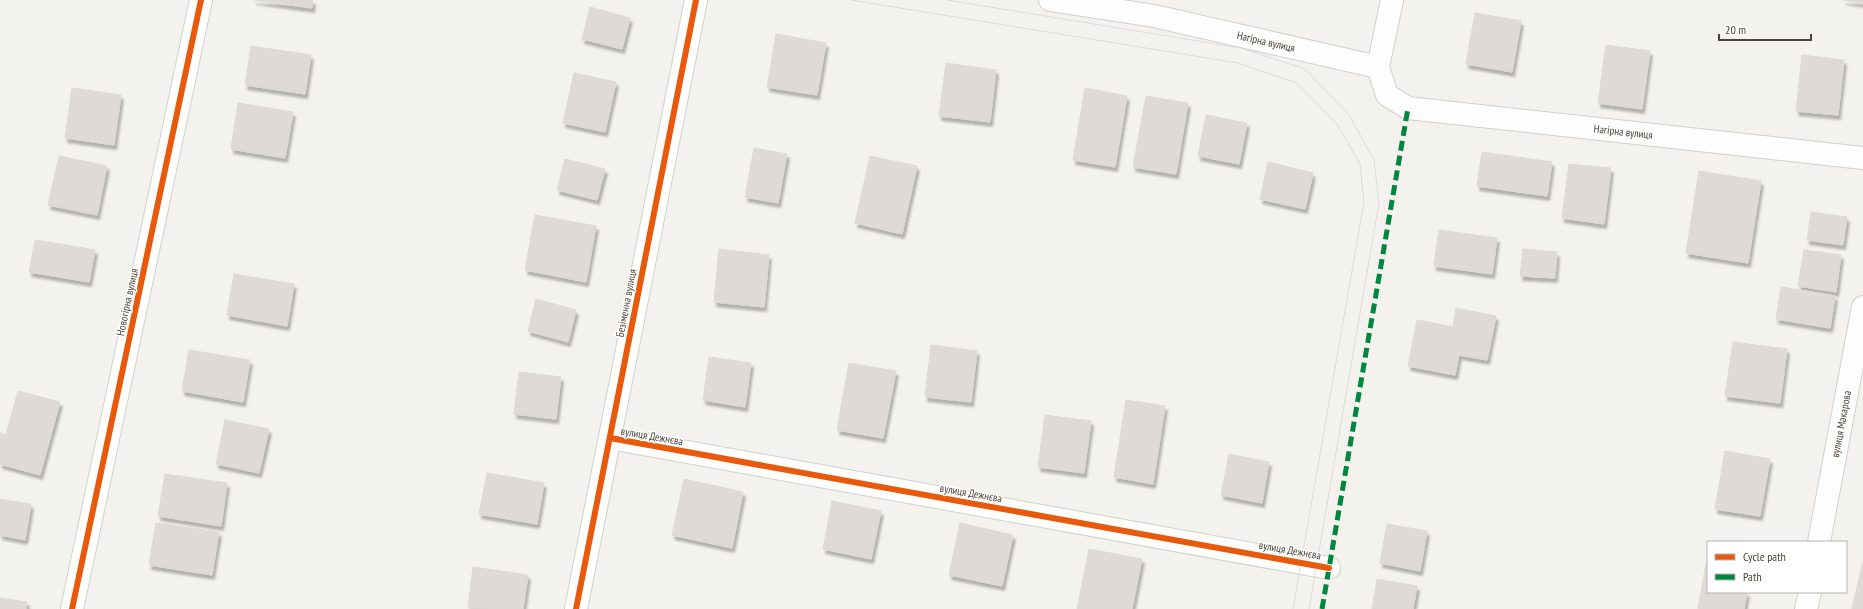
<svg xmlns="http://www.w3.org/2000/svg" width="1863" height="609" font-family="'PT Sans Narrow',sans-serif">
  <defs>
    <filter id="shadow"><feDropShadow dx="2.5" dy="4.5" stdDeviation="1" flood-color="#0004"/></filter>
  </defs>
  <rect width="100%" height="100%" fill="#f4f2ee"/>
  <!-- building -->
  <path fill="#dedbd6" stroke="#dcd9d4" filter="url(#shadow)" d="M 254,0 L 313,0 L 312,8 Z
    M 1843,0 L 1863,0 L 1863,3 Z
    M 590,7 L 630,18 L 622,49 L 582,39 Z
    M 1475,13 L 1521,21 L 1512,72 L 1466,64 Z
    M 776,34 L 826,43 L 817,95 L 767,87 Z
    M 1606,45 L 1650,51 L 1642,109 L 1598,103 Z
    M 251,46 L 311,55 L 305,94 L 245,85 Z
    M 1802,55 L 1844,60 L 1838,115 L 1796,111 Z
    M 946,63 L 996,70 L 990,122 L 939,116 Z
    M 574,73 L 616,82 L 605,132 L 563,123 Z
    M 72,88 L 121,95 L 114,145 L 65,138 Z
    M 1085,88 L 1127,96 L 1115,167 L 1073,160 Z
    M 1146,96 L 1188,103 L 1176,174 L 1133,167 Z
    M 238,103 L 293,112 L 285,158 L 231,149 Z
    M 1206,115 L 1247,123 L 1239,164 L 1198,156 Z
    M 754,148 L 787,154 L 778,203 L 745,197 Z
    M 1482,152 L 1552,162 L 1547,196 L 1477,186 Z
    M 59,156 L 107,166 L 97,215 L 48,205 Z
    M 870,156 L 917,166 L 902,234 L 855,223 Z
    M 565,159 L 605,169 L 597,200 L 557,190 Z
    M 1268,162 L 1313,173 L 1305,209 L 1260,199 Z
    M 1569,164 L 1611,168 L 1604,224 L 1562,218 Z
    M 1699,171 L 1761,181 L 1748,263 L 1686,253 Z
    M 1811,212 L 1847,217 L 1843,245 L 1807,240 Z
    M 535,215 L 596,226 L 586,282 L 525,270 Z
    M 1439,230 L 1497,238 L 1492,274 L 1434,266 Z
    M 35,240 L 95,250 L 89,282 L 29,272 Z
    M 719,249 L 769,255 L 764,307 L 714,302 Z
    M 1523,249 L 1557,252 L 1555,278 L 1520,276 Z
    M 1804,250 L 1841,255 L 1836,292 L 1798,286 Z
    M 234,274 L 294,284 L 287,326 L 227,315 Z
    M 1781,287 L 1835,296 L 1830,328 L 1776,319 Z
    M 536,299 L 576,310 L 568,342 L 528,331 Z
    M 1456,308 L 1496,316 L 1487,360 L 1459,355 L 1455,375 L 1408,366 L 1417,320 L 1453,327 Z
    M 1733,342 L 1787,349 L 1780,403 L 1725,396 Z
    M 931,345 L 977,351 L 971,402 L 925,397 Z
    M 189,350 L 250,360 L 243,402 L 182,391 Z
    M 709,357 L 751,363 L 745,407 L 703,400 Z
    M 849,363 L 896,371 L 883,438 L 837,430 Z
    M 519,372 L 561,377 L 556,419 L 514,414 Z
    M 18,391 L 60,402 L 40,475 L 0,464 L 0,433 L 6,435 Z
    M 1126,400 L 1165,406 L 1153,484 L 1114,477 Z
    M 1045,415 L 1091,421 L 1084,473 L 1038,467 Z
    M 225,420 L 269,429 L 259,473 L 216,464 Z
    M 1725,451 L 1770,459 L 1760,516 L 1715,509 Z
    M 1229,454 L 1269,462 L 1262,503 L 1221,495 Z
    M 487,473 L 544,483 L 537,524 L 479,514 Z
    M 165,474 L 227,483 L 221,526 L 158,516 Z
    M 684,479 L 743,492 L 732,548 L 672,535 Z
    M 0,499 L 31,504 L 25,540 L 0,535 Z
    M 832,501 L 881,511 L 871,559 L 823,549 Z
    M 156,523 L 219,532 L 212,575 L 149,565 Z
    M 960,523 L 1013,535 L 1002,586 L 949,575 Z
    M 1387,524 L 1427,531 L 1420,571 L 1380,563 Z
    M 1089,549 L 1142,559 L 1132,609 L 1077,609 Z
    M 1863,562 L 1863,609 L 1852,609 Z
    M 1706,564 L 1708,565 L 1708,592 L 1747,592 L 1744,609 L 1698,609 Z
    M 473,567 L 528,575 L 523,609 L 468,608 Z
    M 1377,579 L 1417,586 L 1413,609 L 1372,609 Z
    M 0,598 L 27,602 L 26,609 L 0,609 Z"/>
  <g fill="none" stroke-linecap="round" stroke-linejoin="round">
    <defs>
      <g id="minor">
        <path id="s1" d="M 1050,0 L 1154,16 L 1378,67"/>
        <path id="s2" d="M 1392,0 L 1378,67 L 1387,95 L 1408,108 L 1863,158"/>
        <path d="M 610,438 L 1329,568"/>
        <path id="s3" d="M 1819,542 L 1863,307"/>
        <path d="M 72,609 L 201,0"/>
        <path d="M 576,609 L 696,0"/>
        <path d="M 1806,609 L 1810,592"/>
      </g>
    </defs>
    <!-- minor casing -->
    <use href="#minor" stroke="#d2d0cb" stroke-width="24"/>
    <!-- minor -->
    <use href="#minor" stroke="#fdfdfc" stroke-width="22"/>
    <!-- tram -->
    <path stroke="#dbdbda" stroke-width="1" d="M 851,0 L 1238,63 L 1297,83 L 1337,124 L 1360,164 L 1364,202 L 1293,609
      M 947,0 L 1241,48 L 1305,69 L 1349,115 L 1374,160 L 1379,203 L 1309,609"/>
    <!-- quiet -->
    <path stroke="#00873e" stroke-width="5" stroke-dasharray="10 5" stroke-linecap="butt" d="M 1322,609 L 1408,108"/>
    <defs>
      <path id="cycleway" d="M 610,438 L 1329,568
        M 72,609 L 201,0
        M 576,609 L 696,0"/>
    </defs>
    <!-- cycleway casing -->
    <use href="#cycleway" stroke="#fff" stroke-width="8"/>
    <!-- cycleway -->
    <use href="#cycleway" stroke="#e8590c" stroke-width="6"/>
  </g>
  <g text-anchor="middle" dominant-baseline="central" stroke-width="3" stroke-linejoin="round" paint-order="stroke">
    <!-- street labels -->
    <g font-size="11" fill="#4b4439" stroke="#fff">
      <text stroke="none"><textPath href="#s1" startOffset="220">Нагірна вулиця</textPath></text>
      <text stroke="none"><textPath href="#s2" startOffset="339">Нагірна вулиця</textPath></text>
      <text transform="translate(127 302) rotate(-78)">Новогірна вулиця</text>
      <text transform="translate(626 303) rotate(-79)">Безіменна вулиця</text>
      <text stroke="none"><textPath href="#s3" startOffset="120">вулиця Макарова</textPath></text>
      <text transform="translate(652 436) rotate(10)">вулиця Дежнєва</text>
      <text transform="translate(971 493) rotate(10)">вулиця Дежнєва</text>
      <text transform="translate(1290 550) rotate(10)">вулиця Дежнєва</text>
    </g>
  </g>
  <!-- legend -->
  <rect x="1707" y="541" width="140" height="52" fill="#ffffff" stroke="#b7b4b0"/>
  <rect x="1715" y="554" width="20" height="6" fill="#e8590c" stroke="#b7b4b0"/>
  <text x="1743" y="561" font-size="12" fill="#4b4439">Cycle path</text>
  <rect x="1715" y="574" width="20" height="6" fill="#00873e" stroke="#b7b4b0"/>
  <text x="1743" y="581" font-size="12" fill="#4b4439">Path</text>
  <!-- scale -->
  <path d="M1719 34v6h92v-6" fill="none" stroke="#4b4439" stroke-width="2"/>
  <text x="1725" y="34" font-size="12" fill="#4b4439" stroke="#ffffff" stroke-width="3" paint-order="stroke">20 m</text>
</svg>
